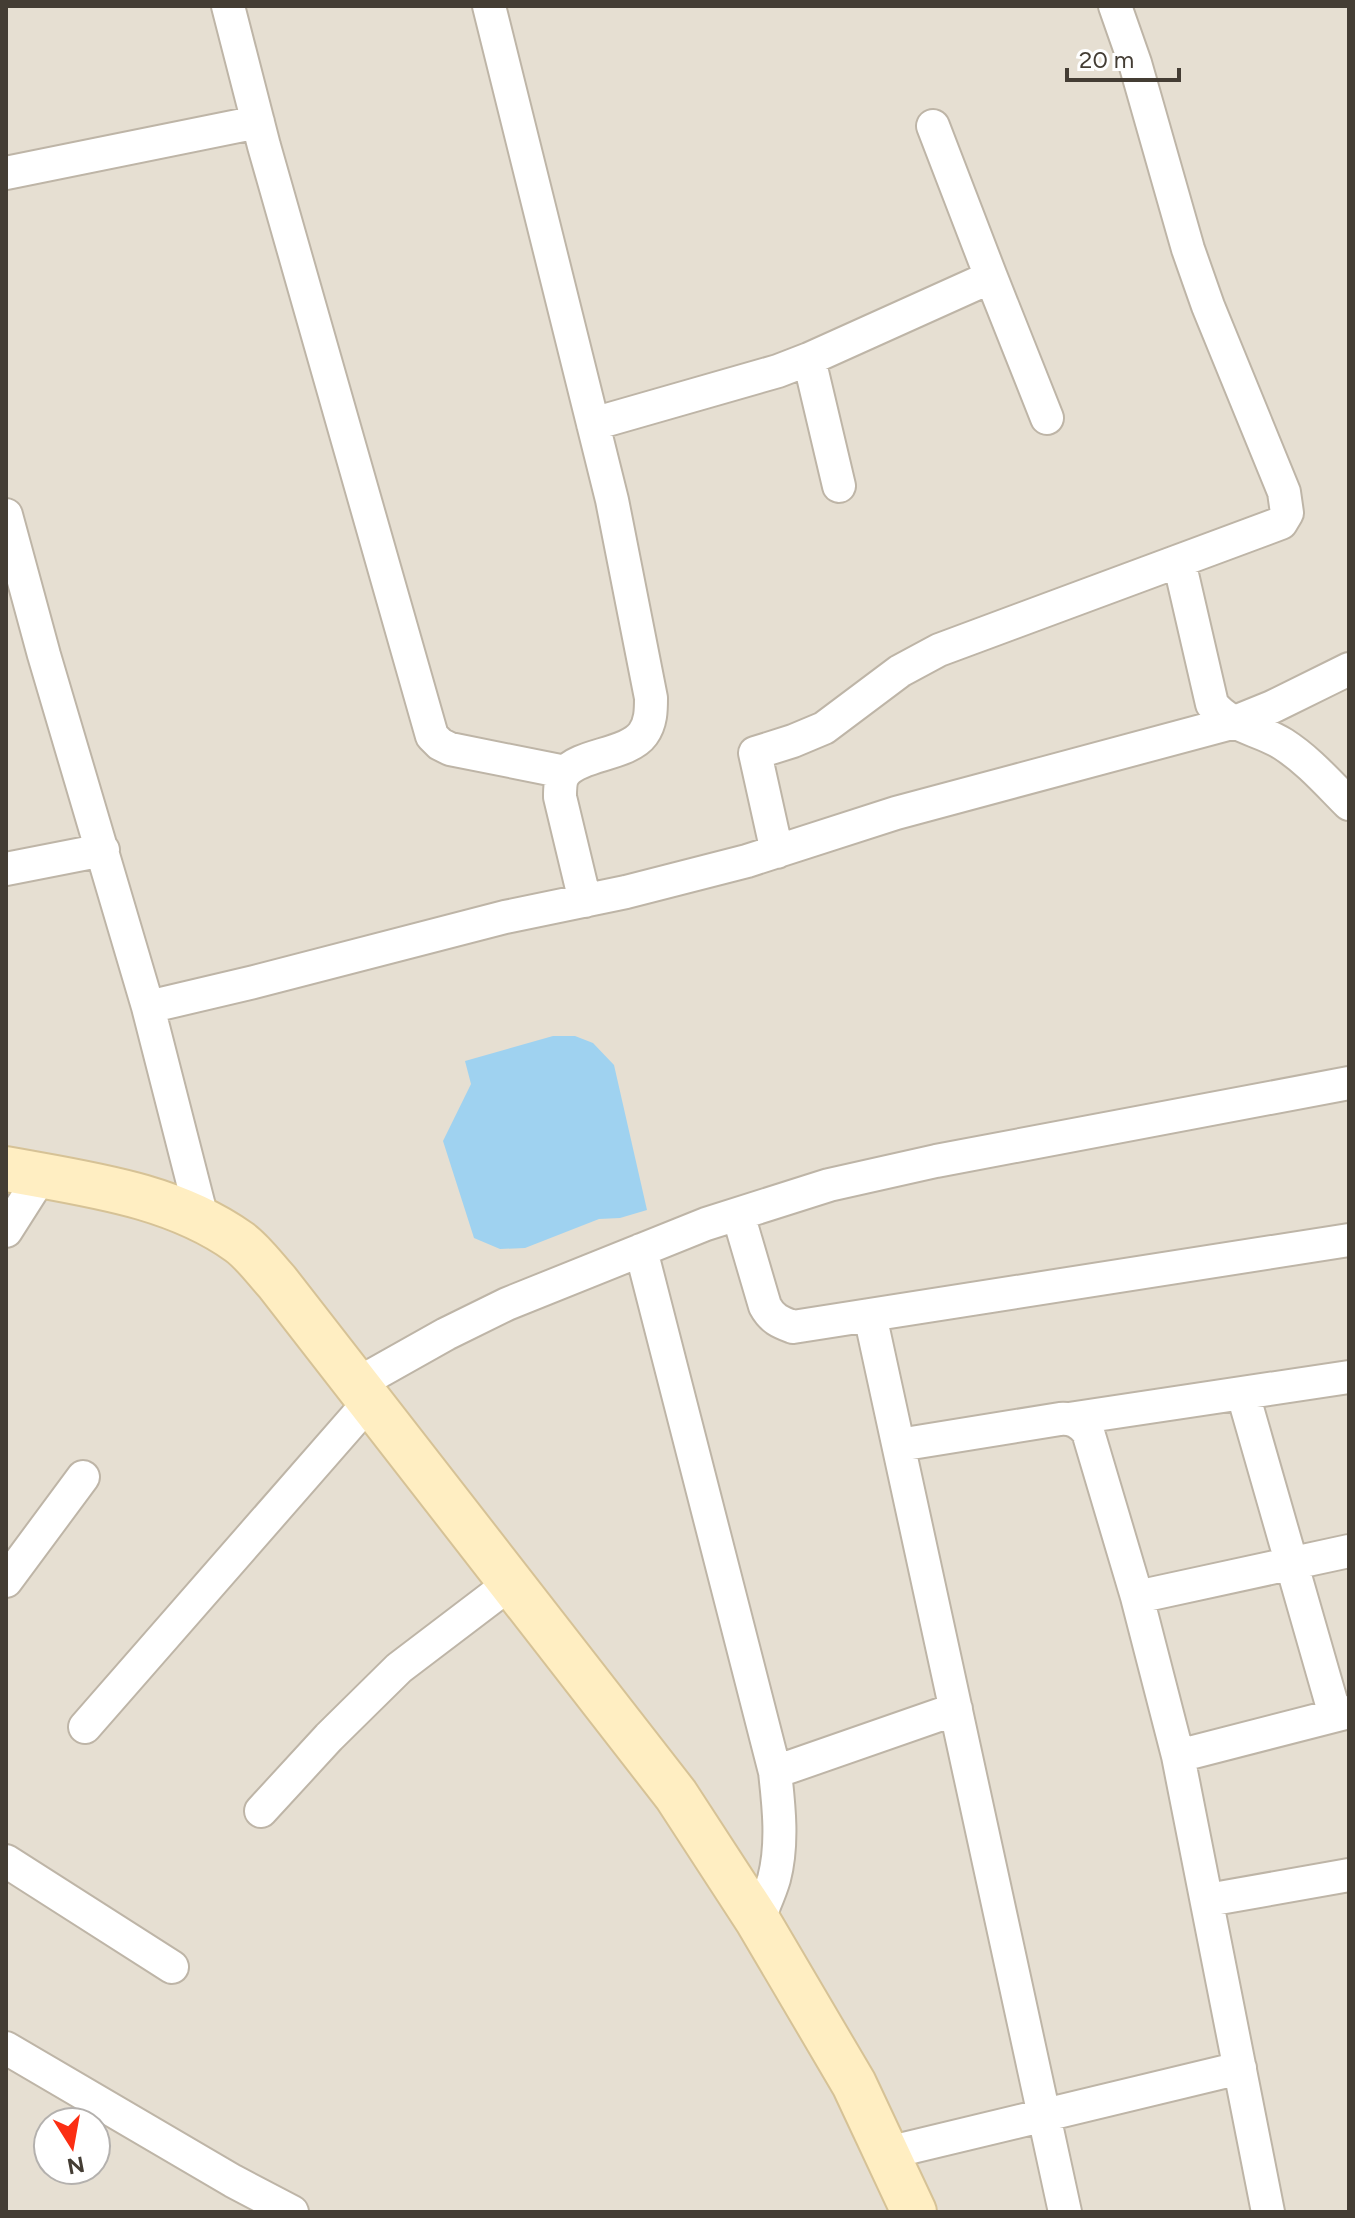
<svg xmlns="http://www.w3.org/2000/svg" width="1355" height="2218" font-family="Figtree,sans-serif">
  <rect width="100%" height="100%" fill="#f2ede4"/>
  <!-- residential -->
  <path fill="#e6dfd2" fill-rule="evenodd" d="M 6,6 L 1349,6 L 1349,2212 L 6,2212 ZM 48,2122 L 96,2122 L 96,2170 L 48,2170 Z"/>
  <!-- water -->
  <path fill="#9fd2f0" d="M 553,1036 L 575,1036 L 593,1043 L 614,1065 L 647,1210 L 620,1218 L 599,1219 L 525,1248 L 500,1249 L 474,1238 L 443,1141 L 471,1084 L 465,1061 Z"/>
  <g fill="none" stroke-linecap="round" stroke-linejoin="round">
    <defs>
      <path id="street" d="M 228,6 L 264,146 L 432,736 L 440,744 L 450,749 L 565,772
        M 489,6 L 612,500 L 651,698 C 651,710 651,723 643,734 C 628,755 579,754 565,773 C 560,779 560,790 560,797 L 585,901
        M 6,173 L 258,122
        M 991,277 L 1047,418
        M 809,359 L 839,486
        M 593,424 L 778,371 L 809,359 L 991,277 L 933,126
        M 6,515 L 44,655 L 148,1007 L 202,1218
        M 1179,561 L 1212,704 C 1229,727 1260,729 1283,744 C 1308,760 1328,783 1349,804
        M 777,852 L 755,753 L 793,741 L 824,728 L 900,671 L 939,650 L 1281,523 L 1287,513 L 1284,492 L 1208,306 L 1188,249 L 1135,63 L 1115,6
        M 6,869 L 103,850
        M 148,1007 L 254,982 L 505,917 L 626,892 L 747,861 L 896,813 L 1235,722 L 1272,707 L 1349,669
        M 738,1214 L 765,1306 C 772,1319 780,1322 793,1327 L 1349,1240
        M 6,1231 L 41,1176
        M 641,1250 L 775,1772 C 779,1807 783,1845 774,1879 C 770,1893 763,1907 758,1921
        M 870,1315 L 1065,2212
        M 357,1384 L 446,1334 L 507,1304 L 706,1224 L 829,1185 L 936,1161 L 1349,1083
        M 1243,1394 L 1335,1715
        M 1069,1419 L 1349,1377
        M 899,1445 L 1060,1419 C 1072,1418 1080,1422 1088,1432 L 1137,1597 L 1178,1756 L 1268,2212
        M 6,1581 L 83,1477
        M 1137,1597 L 1349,1551
        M 85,1727 L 370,1401
        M 1178,1756 L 1349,1712
        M 775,1772 L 956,1709
        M 261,1811 L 329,1737 L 399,1668 L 512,1582
        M 6,1861 L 172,1967
        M 1208,1900 L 1349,1875
        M 6,2048 L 233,2181 L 292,2212
        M 887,2153 L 1240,2068"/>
      <path id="secondary" d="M 6,1169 C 86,1184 172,1194 239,1242 C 253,1252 265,1269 277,1282 L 676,1795 L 758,1921 L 854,2084 L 914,2212"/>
    </defs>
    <!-- street casing -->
    <use href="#street" stroke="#beb5a7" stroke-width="36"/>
    <!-- secondary casing -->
    <use href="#secondary" stroke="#d6c296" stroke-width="48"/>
    <!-- street -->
    <use href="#street" stroke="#fff" stroke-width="32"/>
    <!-- secondary -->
    <use href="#secondary" stroke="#ffeec2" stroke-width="44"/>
  </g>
  <!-- border -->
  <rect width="1355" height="2218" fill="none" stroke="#443d34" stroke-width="16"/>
  <!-- north arrow -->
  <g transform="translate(72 2146) rotate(169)"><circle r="38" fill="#ffffff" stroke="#b4b1ae" stroke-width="2"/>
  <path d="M0-6L14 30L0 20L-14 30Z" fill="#fb2e13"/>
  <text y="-12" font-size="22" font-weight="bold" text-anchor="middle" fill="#443d34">N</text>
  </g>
  <!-- scale -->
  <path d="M1067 68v12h112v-12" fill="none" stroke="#443d34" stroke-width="4"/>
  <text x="1079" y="68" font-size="24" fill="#443d34" stroke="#ffffff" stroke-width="6" paint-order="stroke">20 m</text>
</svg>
